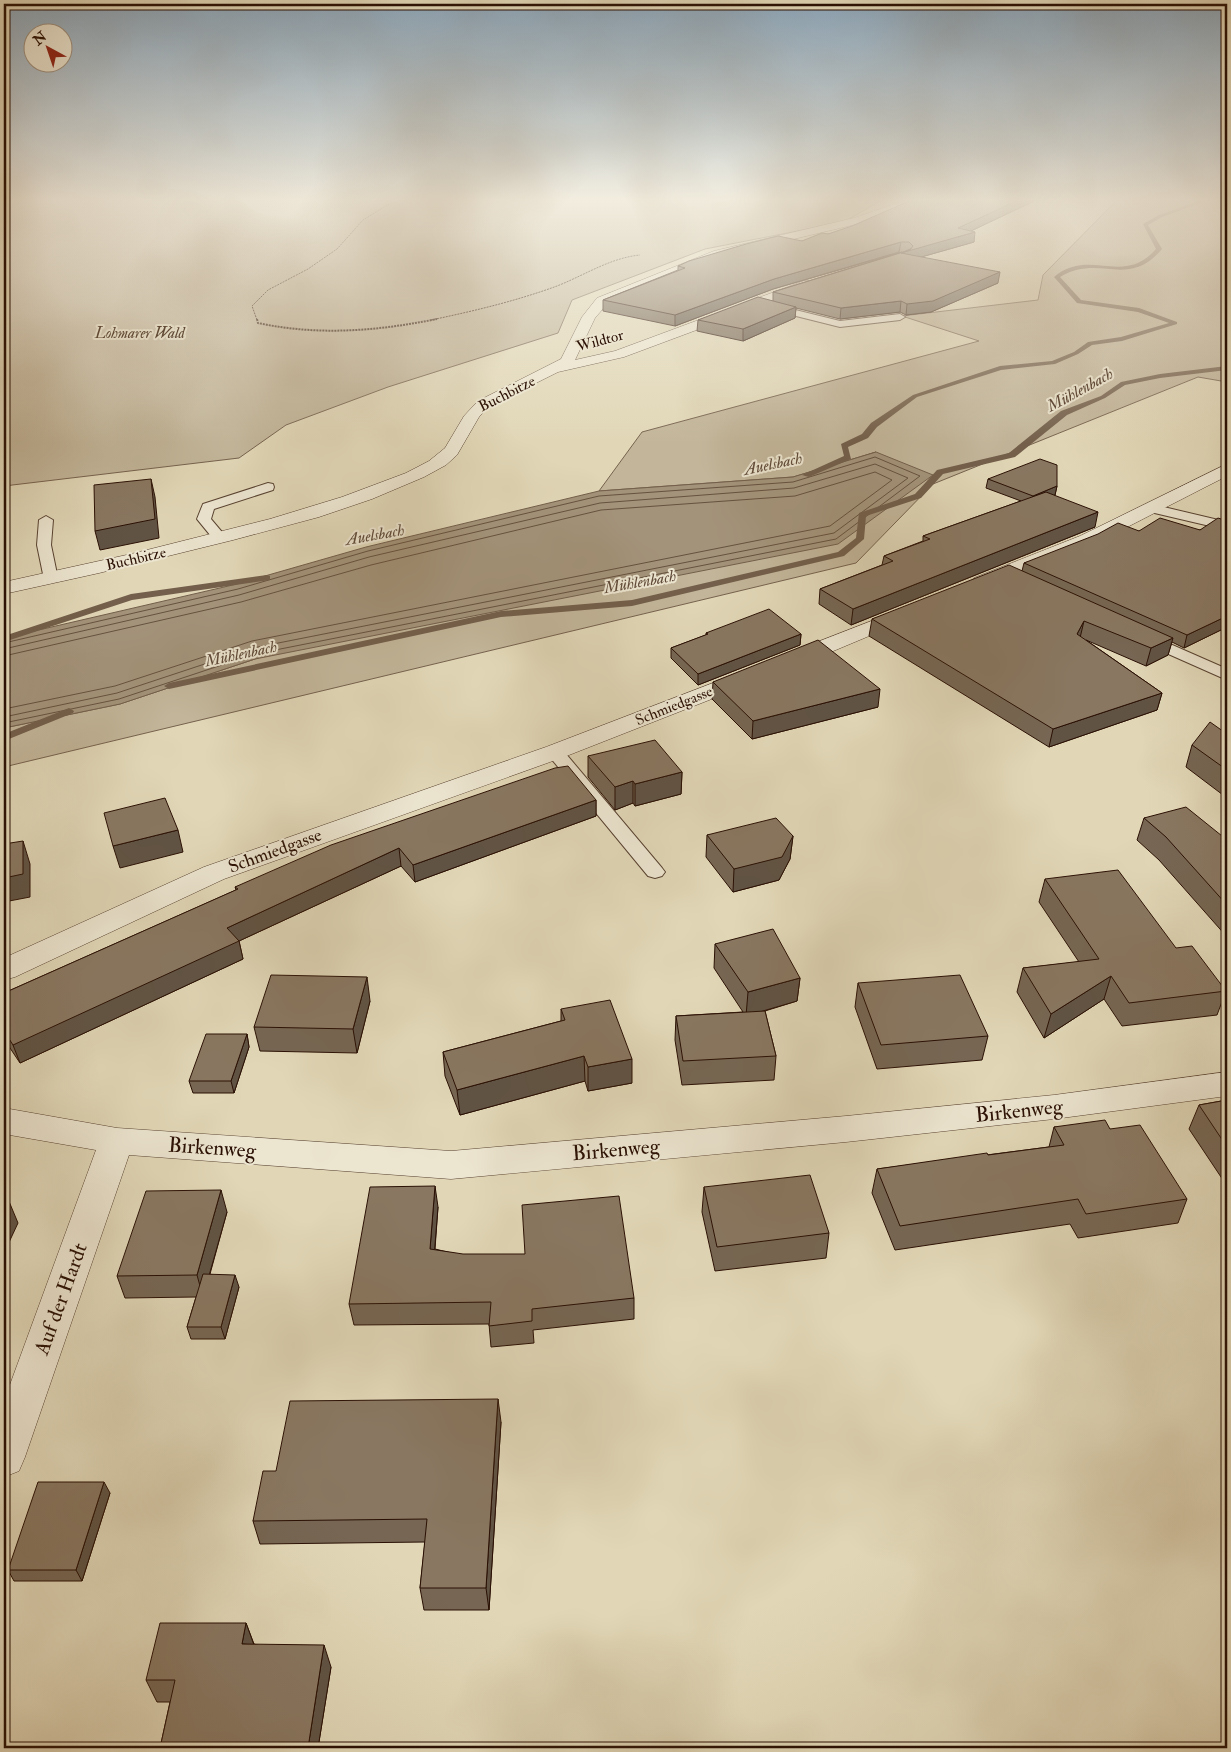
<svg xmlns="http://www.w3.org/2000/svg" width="1231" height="1752" font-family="'IM FELL Double Pica',serif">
  <rect width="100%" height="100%" fill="#e1d7b7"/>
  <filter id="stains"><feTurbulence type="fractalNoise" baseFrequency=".004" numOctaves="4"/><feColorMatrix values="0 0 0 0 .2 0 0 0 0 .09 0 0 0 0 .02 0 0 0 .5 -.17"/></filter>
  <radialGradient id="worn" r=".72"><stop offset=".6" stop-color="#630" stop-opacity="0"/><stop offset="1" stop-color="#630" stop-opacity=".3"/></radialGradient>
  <!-- green -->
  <path fill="#c2b599" stroke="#76624e" d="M 4,198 L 885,198 L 844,222 L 705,249 L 572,300 L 558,333 L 388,387 L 286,425 L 239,458 L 4,486 Z
    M 1119,198 L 1227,198 L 1227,382 L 1198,377 L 933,484 L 856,563 L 4,767 L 4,728 L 120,704 L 876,452 L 793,477 L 599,491 L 642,432 L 979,341 L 902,316 L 1038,300 L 1043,275 Z"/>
  <!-- water -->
  <path fill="#a3937a" stroke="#735f4b" d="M 876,452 L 933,475 L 838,544 L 255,659 L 120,704 L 4,728 L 4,638 L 237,584 L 366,547 L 599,491 L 793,477 Z"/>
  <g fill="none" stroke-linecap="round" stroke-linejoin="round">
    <!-- shore -->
    <path stroke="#66523f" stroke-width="1" d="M 4,643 L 238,589 L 368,551 L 599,496 L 793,482 L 875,457 L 920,476 L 836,539 L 255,654 L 119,699 L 4,723
      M 4,649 L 239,595 L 369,557 L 600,503 L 794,488 L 875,464 L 908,478 L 834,533 L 253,648 L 117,693 L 4,717
      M 4,656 L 241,602 L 371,565 L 601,510 L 795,496 L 875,472 L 892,480 L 830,526 L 252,641 L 115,686 L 4,709"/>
    <!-- stream -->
    <path fill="#735f4b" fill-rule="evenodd" d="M 1208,198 L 1214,198 L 1162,217 L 1148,225 L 1162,249 C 1127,290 1100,253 1060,277 L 1081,300 L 1139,308 L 1177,322 L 1177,324 L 1122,341 L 1092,345 L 1078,354 L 1055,364 L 1001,370 L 917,397 L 877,427 L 868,438 L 848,447 L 851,459 L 809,477 L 802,475 L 844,456 L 841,444 L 862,434 L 871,423 L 913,395 L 1000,366 L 1052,361 L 1074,352 L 1088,342 L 1121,337 L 1169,323 L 1138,312 L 1077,303 L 1054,277 C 1090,247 1123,287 1156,249 L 1143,224 L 1159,215 Z
      M 1227,366 L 1227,370 L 1160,378 L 1125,385 L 1105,398 L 1067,415 L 1015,457 L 943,474 L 921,498 L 866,516 L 864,539 L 844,556 L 632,606 L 501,617 L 169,689 L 164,686 L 169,683 L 501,611 L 632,600 L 838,552 L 856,538 L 859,513 L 915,494 L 937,470 L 1009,453 L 1061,411 L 1101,396 L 1121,382 L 1160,374 Z
      M 267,575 L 270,576 L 270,580 L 132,600 L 4,642 L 4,636 L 131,594 Z
      M 69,708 L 74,711 L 73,713 L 4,741 L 4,734 Z"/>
    <defs>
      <path id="service" d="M 771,304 L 840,321 L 900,314 L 905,317 L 900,320 L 840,327 L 768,309 L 768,305 Z
        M 268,483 L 273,484 L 274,487 L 273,490 L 214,509 L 211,519 L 227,538 L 225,541 L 215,541 L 197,519 L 203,504 Z
        M 1151,504 L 1227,522 L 1227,530 L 1146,511 L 1144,508 L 1146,505 Z
        M 46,516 L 53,520 L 51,545 L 58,579 L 56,582 L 46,582 L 44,579 L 37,545 L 39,520 Z
        M 1145,633 L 1227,669 L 1227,680 L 1139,641 L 1137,638 L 1139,635 Z
        M 555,747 L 561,748 L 662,868 L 665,872 L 662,876 L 655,878 L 648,876 L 549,756 L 546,752 L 549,748 Z"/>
      <path id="minor" d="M 912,198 L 927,198 L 861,223 L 722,256 L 607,304 L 595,318 L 575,360 L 615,351 L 804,281 L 812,281 L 814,284 L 812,287 L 624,357 L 558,372 L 488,407 L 479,417 L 457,455 L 446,465 L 424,477 L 372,499 L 319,517 L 233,540 L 99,573 L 4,594 L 4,582 L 131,554 L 270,519 L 342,497 L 406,473 L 429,461 L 445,448 L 464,416 L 478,401 L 561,359 L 582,317 L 597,298 L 714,251 L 854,218 Z
        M 1227,464 L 1227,476 L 1094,544 L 988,586 L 981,588 L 974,586 L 971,582 L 974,578 L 1080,536 Z
        M 905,608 L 912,610 L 915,614 L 912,618 L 800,665 L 792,667 L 784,665 L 781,660 L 784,655 Z
        M 747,670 L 755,672 L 758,677 L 755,682 L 564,757 L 224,879 L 15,977 L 4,980 L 4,958 L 204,867 L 546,747 Z
        M 1227,1072 L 1227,1096 L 1054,1119 L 846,1142 L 451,1179 L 129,1155 L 25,1457 L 19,1471 L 4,1477 L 4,1401 L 96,1150 L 4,1134 L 4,1108 L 117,1128 L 451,1151 L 846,1116 L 1054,1095 Z"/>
    </defs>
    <!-- service casing -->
    <use href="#service" stroke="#584231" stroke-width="2"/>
    <!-- minor casing -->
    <use href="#minor" stroke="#584231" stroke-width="1"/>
    <!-- path-far1 -->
    <path stroke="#2a1004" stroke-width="1" stroke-dasharray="2 1" stroke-linecap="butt" d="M 345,198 L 370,201 L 396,200 L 399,198
      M 257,320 L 252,306 L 268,290 L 308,269 L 337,249 L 363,220 L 396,200 L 422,198
      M 431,320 C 474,311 516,301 557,286 C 585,275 610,258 640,255"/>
    <!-- path -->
    <path stroke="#2a1004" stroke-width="2" stroke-dasharray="2 1" stroke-linecap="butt" d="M 257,319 L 258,323 C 319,336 377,331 437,319"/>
    <!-- service -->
    <use href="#service" fill="#ece5d0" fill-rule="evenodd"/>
    <!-- minor -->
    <use href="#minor" fill="#ece5d0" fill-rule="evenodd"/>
  </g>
  <!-- wall -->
  <path fill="#766653" stroke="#2a1004" d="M 1034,201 L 971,231 L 974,242 L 921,257 L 998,283 L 931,312 L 906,315 L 900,312 L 840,319 L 796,308 L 795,318 L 743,341 L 697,331 L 698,320 L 773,301 L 773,292 L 902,252 L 773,289 L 675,326 L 603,311 L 603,300 L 678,270 L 678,266 L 802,241 L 828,234 Z
    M 988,479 L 1057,486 L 1055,495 L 1054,495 L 1095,527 L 851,625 L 819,604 L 820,589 L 882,565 L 884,556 L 923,541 L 923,536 L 1021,501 L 986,488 Z
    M 1227,521 L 1227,627 L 1184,648 L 1172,642 L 1168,655 L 1146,666 L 1086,640 L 1162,693 L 1157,710 L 1049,747 L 869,636 L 872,619 L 1022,571 L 1024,563 L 1139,531 L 1200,530 Z
    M 706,633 L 801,634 L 800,645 L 698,685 L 671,658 L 671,648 L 706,635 Z
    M 713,682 L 878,707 L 752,739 L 712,699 Z
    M 1227,734 L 1227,798 L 1186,767 L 1192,745 Z
    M 588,756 L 682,772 L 681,794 L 635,806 L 633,803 L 615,810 L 588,777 Z
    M 596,800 L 596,816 L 415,882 L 401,866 L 239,941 L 243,959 L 20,1063 L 4,1039 L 4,993 L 236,890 L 235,887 Z
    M 1144,818 L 1227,840 L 1227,937 L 1159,860 L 1137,840 Z
    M 707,835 L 793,836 L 790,859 L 779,880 L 733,892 L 706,857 Z
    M 1045,879 L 1176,948 L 1226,991 L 1217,1015 L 1122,1026 L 1104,999 L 1044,1038 L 1017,992 L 1023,968 L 1079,962 L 1039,902 Z
    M 715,944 L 800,978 L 797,1001 L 765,1011 L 776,1056 L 774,1080 L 682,1085 L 675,1040 L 676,1016 L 743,1012 L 714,968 Z
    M 858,983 L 988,1036 L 982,1060 L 877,1069 L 855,1007 Z
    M 370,1001 L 357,1053 L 260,1051 L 254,1027 Z
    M 561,1009 L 632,1083 L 588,1091 L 585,1081 L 460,1115 L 445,1076 L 443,1052 L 561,1021 Z
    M 247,1034 L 249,1047 L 234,1093 L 193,1093 L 189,1081 Z
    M 1227,1100 L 1227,1186 L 1189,1129 L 1199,1105 Z
    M 1054,1127 L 1110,1129 L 1187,1199 L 1178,1223 L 1078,1238 L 1070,1224 L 895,1250 L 872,1193 L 877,1169 L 1049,1147 Z
    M 704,1187 L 829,1233 L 826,1258 L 715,1271 L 702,1212 Z
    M 438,1207 L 435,1249 L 634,1298 L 634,1319 L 533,1330 L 534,1343 L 491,1347 L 489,1324 L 354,1325 L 349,1304 Z
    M 227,1212 L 210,1274 L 239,1287 L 225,1339 L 191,1339 L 187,1327 L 196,1297 L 125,1298 L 117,1276 Z
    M 501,1422 L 489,1610 L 424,1610 L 420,1588 L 425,1542 L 260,1544 L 253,1521 L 276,1471 Z
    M 110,1493 L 82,1581 L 14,1581 L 8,1570 Z
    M 246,1623 L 254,1644 L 331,1667 L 318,1748 L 160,1748 L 170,1702 L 157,1702 L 146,1680 Z"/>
  <!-- shaded-wall -->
  <path fill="#605344" stroke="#2a1004" d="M 1023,198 L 1034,198 L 1034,201 L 958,237 L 975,232 L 974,242 L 900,263 L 901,253 L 958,228 Z
    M 901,242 L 899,252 L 773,289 L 675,326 L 675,315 L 774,279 Z
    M 1000,272 L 998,283 L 931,312 L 906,315 L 907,304 Z
    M 901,301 L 900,312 L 840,319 L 841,308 Z
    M 796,307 L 795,318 L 743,341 L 743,329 Z
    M 151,479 L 155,497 L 159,538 L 100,550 L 95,531 Z
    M 1057,486 L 1055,495 L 1031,505 L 1033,496 Z
    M 1098,512 L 1095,527 L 851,625 L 853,609 Z
    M 1227,616 L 1227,627 L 1184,648 L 1187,635 Z
    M 1084,621 L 1080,638 L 1077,634 Z
    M 801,634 L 800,645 L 698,685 L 698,674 Z
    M 1173,638 L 1168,655 L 1146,666 L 1151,648 Z
    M 880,689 L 878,707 L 752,739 L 753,721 Z
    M 1162,693 L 1157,710 L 1049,747 L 1053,729 Z
    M 682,772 L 681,794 L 635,806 L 635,784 Z
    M 633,781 L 633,803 L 615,810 L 615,787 Z
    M 596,800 L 596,816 L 415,882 L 413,865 Z
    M 178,830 L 183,852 L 120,868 L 113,846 Z
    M 793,836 L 790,859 L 779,880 L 733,892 L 734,869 Z
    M 23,841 L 30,864 L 30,897 L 4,902 L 4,878 Z
    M 399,848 L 401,866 L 239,941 L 243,959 L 20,1063 L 13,1045 L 227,928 Z
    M 1111,976 L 1104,999 L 1044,1038 L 1051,1014 Z
    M 367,977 L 370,1001 L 357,1053 L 353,1029 Z
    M 800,978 L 797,1001 L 746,1016 L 748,992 Z
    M 247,1034 L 249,1047 L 234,1093 L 231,1081 Z
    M 584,1056 L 585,1081 L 460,1115 L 457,1090 Z
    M 632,1059 L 632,1083 L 588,1091 L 588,1067 Z
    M 435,1186 L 438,1207 L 433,1270 L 430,1249 Z
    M 221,1190 L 227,1212 L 203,1297 L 197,1275 Z
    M 8,1199 L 18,1223 L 4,1253 L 4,1207 Z
    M 235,1275 L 239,1287 L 225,1339 L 221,1327 Z
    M 498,1399 L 501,1422 L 489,1610 L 486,1588 Z
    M 104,1482 L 110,1493 L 82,1581 L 76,1570 Z
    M 246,1623 L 254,1645 L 242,1644 Z
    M 324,1645 L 331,1667 L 318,1748 L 308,1748 Z"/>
  <!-- building -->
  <path fill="#897761" stroke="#2a1004" d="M 916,198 L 1023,198 L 958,228 L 975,232 L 901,253 L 1000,272 L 933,301 L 907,304 L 901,301 L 841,308 L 773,292 L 910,250 L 913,246 L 909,242 L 901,242 L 774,279 L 675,315 L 603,300 L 685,268 L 678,266 L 689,261 L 746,244 L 778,236 L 802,241 L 822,233 L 828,234 L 852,226 Z
    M 758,297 L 796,307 L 743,329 L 698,320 Z
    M 1040,459 L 1057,465 L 1057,486 L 1033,496 L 988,479 Z
    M 151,479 L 155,519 L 95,531 L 94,485 Z
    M 1046,492 L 1098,512 L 853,609 L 820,589 L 893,561 L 884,556 L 930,539 L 923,536 Z
    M 1160,518 L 1200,530 L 1218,518 L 1227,521 L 1227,616 L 1187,635 L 1024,563 L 1098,534 L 1118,523 L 1139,531 Z
    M 1009,565 L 1173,638 L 1151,648 L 1084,621 L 1077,634 L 1162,693 L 1053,729 L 872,619 Z
    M 769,609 L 801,634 L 698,674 L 671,648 L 708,634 L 706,633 Z
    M 818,640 L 880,689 L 753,721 L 713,682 Z
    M 1210,722 L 1227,734 L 1227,770 L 1192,745 Z
    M 655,740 L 682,772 L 635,784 L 633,781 L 615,787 L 588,756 Z
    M 568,766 L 596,800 L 413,865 L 399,848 L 227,928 L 239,941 L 13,1045 L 4,1031 L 4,993 L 238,889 L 235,887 L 331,845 L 555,768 Z
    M 165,798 L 178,830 L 113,846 L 104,813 Z
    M 1186,807 L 1227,840 L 1227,905 L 1166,837 L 1144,818 Z
    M 776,818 L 793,836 L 782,857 L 734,869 L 707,835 Z
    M 23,841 L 23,874 L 4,878 L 4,844 Z
    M 1118,870 L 1176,948 L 1192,946 L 1226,991 L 1129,1003 L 1111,976 L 1051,1014 L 1023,968 L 1099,959 L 1045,879 Z
    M 773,929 L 800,978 L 748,992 L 715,944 Z
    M 271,975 L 367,977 L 353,1029 L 254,1027 Z
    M 960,975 L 988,1036 L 881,1045 L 858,983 Z
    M 610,1000 L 632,1059 L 588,1067 L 584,1056 L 457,1090 L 443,1052 L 565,1020 L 561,1009 Z
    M 765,1011 L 776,1056 L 683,1061 L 676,1016 Z
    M 206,1034 L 247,1034 L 231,1081 L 189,1081 Z
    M 1227,1100 L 1227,1147 L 1199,1105 Z
    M 1105,1120 L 1110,1129 L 1140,1125 L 1187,1199 L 1086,1214 L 1078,1199 L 900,1226 L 877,1169 L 987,1153 L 988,1155 L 1064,1145 L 1054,1127 Z
    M 810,1175 L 829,1233 L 717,1247 L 704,1187 Z
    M 435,1186 L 430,1249 L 463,1254 L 525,1254 L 522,1205 L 619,1196 L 634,1298 L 532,1309 L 532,1321 L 489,1326 L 491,1302 L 349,1304 L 370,1187 Z
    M 221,1190 L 197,1275 L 117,1276 L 146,1191 Z
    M 4,1198 L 8,1199 L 4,1207 Z
    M 203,1274 L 235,1275 L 221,1327 L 187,1327 Z
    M 498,1399 L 486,1588 L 420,1588 L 427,1519 L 253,1521 L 263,1471 L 276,1471 L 290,1401 Z
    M 38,1482 L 104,1482 L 76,1570 L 8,1570 Z
    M 160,1623 L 246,1623 L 242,1644 L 324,1645 L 308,1748 L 160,1748 L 175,1680 L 146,1680 Z"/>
  <!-- sky -->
  <linearGradient id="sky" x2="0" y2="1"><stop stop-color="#8ca7bc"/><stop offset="0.45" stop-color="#f2eddf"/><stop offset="1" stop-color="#f2eddf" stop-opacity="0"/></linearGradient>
  <rect width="1231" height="443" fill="url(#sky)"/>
  <g text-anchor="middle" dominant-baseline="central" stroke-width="4" stroke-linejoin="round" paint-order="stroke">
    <!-- far-park labels -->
    <g font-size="15" font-style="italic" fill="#5f4a38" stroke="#ece5d0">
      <text x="140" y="333">Lohmarer Wald</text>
    </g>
    <!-- far-street labels -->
    <g font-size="15" fill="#2a1004" stroke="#ece5d0">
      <text transform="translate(600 341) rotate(-15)">Wildtor</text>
      <text transform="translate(507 394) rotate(-27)">Buchbitze</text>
      <text transform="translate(136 559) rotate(-13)">Buchbitze</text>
      <text transform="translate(674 706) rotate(-22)">Schmiedgasse</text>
    </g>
    <!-- far-water labels -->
    <g font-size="16" font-style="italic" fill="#604b39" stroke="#ece5d0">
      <text transform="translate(1080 390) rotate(-29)">Mühlenbach</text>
      <text transform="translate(773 464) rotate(-12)">Auelsbach</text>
      <text transform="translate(375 535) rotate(-10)">Auelsbach</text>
      <text transform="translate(640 582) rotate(-10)">Mühlenbach</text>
      <text transform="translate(241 654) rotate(-12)">Mühlenbach</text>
    </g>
    <!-- street labels -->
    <g font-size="18" fill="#2a1004" stroke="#ece5d0">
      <text transform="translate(275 851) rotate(-20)">Schmiedgasse</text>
    </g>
    <!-- near-street labels -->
    <g font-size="21" fill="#2a1004" stroke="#ece5d0">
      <text transform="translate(1019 1111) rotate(-6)">Birkenweg</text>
      <text transform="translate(212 1148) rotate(4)">Birkenweg</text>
      <text transform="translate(616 1150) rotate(-5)">Birkenweg</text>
      <text transform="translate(61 1299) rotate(-70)">Auf der Hardt</text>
    </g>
  </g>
  <!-- margin -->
  <rect width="1231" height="1752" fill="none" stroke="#e1d7b7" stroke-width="20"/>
  <rect x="5" y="5" width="1221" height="1742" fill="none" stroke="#2a1004" stroke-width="2.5"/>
  <rect x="10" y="10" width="1211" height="1732" fill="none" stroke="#2a1004"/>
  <!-- north arrow -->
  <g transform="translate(48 48) rotate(320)"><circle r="24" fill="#ece5d0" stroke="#9e907e"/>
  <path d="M0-4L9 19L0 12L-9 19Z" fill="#8f2418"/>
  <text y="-8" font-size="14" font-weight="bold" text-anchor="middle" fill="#2a1004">N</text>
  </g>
  <rect width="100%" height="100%" filter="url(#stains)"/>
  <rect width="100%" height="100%" fill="url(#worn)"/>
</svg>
